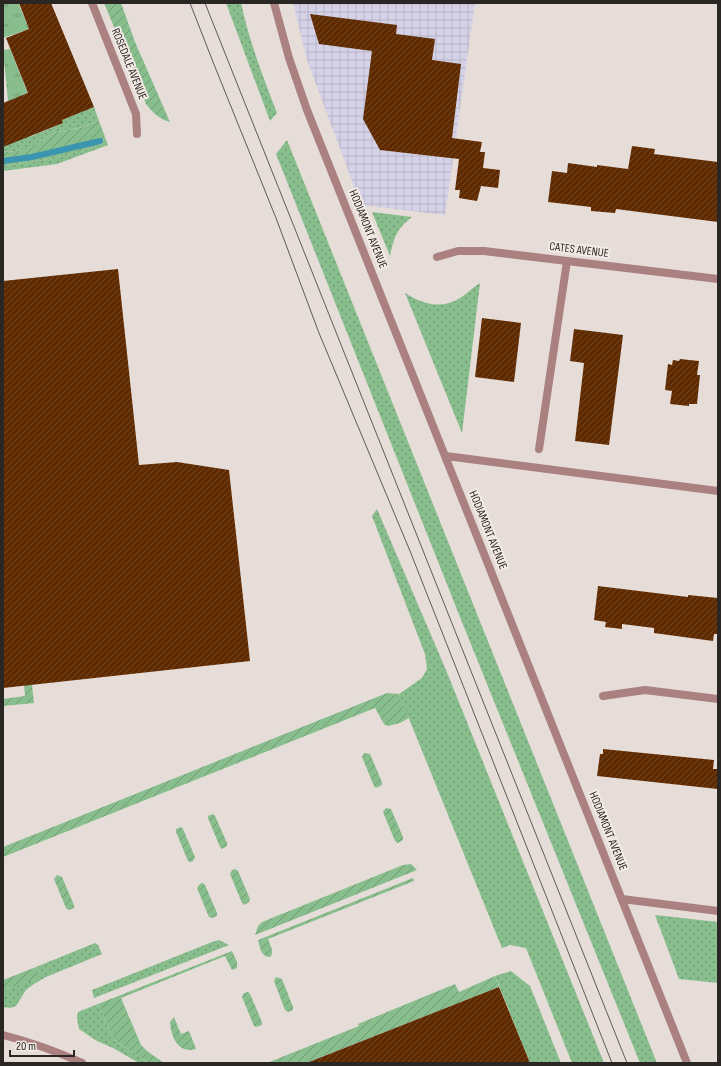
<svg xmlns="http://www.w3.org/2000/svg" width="721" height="1066" font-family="'Sofia Sans Condensed',sans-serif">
  <defs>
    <pattern id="industrial-grid" width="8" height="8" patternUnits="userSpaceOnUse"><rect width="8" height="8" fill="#d5d2e8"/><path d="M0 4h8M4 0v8" fill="none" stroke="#b7b4c7"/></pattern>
    <pattern id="grass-dots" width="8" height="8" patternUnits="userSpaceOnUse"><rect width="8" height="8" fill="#88be8d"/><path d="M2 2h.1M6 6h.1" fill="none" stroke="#6f9a73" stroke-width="1.8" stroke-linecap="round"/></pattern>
    <pattern id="park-tufts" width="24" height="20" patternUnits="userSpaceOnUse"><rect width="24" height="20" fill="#88be8d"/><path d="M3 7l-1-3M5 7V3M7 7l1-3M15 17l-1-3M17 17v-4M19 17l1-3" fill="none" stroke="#6f9a73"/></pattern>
    <pattern id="garden-furrows" width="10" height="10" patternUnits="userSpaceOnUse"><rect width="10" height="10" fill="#88be8d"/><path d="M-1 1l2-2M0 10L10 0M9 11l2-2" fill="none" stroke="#6f9a73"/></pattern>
    <pattern id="building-hatch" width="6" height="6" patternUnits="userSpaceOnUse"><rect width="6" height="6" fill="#602a00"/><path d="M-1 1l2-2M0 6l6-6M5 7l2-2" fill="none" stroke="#734826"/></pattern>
  </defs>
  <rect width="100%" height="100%" fill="#e6ddd8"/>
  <!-- industrial -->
  <path fill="url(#industrial-grid)" d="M 293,3 L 475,3 L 445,215 L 361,205 L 307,60 Z"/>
  <!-- grass -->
  <path fill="url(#grass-dots)" d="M 226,3 L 241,3 C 249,41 263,77 277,113 L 270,121 Z
    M 94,107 L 99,121 L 78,128 L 57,132 L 44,138 L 27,150 L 3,152 L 3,146 L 8,145 L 8,140 L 32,136 L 63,123 L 62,120 Z
    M 105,137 L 108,145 L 57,164 L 3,171 L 3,166 C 38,161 69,157 102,144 Z
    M 287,140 L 657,1063 L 640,1063 L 462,622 L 276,154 Z
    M 372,212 L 412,217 C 396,229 394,238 390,256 Z
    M 480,283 L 462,433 L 405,293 C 423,304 441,310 460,298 C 467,294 473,287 480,283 Z
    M 377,509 L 446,670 L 604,1063 L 572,1063 L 526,948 L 510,945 L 502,948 L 399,694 L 422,678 L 427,669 L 425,654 L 372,516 Z
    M 655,915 L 718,922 L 718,983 L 679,979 Z
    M 219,940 L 229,945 L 94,998 L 92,990 L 212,942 Z
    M 95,943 L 98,945 L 102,954 L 46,977 L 34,984 L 26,990 L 16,1006 L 10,1008 L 3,1007 L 3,991 L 39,977 L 36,967 Z
    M 511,971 L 530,986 L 561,1063 L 530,1063 L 495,976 Z
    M 98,1004 L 114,1040 L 149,1063 L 139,1063 L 113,1048 L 97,1041 L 79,1029 L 77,1018 L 78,1012 Z"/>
  <!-- park -->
  <path fill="url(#park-tufts)" d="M 3,3 L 23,3 L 19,5 L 29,29 L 3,38 Z
    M 10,49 L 28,94 L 8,101 L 3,50 Z"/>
  <!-- garden -->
  <path fill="url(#garden-furrows)" d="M 104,3 L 121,3 L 135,42 L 170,122 C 159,119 153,113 146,104 Z
    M 99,121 L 105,137 L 102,144 C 70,157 38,161 3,166 L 3,152 L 27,150 L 44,138 L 57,132 L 79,128 Z
    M 24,685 L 32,685 L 34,703 L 3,706 L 3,699 L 25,696 Z
    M 387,693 L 399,694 L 409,718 L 400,723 L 388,726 L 384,724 L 375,708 L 3,857 L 3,847 Z
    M 364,753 L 370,754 L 382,782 L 382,785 L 376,788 L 374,786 L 362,757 Z
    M 386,808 L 391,809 L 403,837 L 403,840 L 398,843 L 395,841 L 383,812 Z
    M 213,814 L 215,816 L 227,843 L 227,846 L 222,849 L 220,847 L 208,818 L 208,816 Z
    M 181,827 L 183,829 L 195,857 L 193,861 L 190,862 L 188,861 L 176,832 L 176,829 Z
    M 411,864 L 417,870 L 255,935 L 258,926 L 262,922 L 403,865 Z
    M 235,869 L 238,871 L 250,899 L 249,902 L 244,905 L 242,903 L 230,874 L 232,870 Z
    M 57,875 L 62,877 L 74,905 L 74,908 L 69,910 L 66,908 L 54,879 Z
    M 413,878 L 414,881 L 268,939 C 270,945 275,952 270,957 C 261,957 260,947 258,940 Z
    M 203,883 L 205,885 L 217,913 L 217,916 L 212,918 L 209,917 L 197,888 L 200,884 Z
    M 232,951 L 237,962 L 237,968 L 232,970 L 225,956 L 121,998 L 141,1045 L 147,1051 L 164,1063 L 149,1063 L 114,1040 L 98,1004 Z
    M 36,967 L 40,977 L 3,991 L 3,980 Z
    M 495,976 L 499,987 L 306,1063 L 267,1063 L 359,1026 L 358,1024 L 455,984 L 459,992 Z
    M 276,977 L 282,979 L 293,1007 L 293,1010 L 288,1012 L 285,1010 L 274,981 Z
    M 248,992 L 250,994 L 262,1022 L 262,1025 L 256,1027 L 254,1026 L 242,997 L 244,993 Z
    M 174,1017 L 181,1034 L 189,1031 L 196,1049 C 178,1054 171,1037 170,1022 Z"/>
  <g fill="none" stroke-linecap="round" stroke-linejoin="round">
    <!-- stream -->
    <path stroke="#3b95b0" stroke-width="6" d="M 3,161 L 32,157 L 100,141"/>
  </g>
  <!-- building -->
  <path fill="url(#building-hatch)" d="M 19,3 L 51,3 L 94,107 L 62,120 L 63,123 L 3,147 L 3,103 L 28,93 L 6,38 L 29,29 Z
    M 310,14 L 397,25 L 396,34 L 435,39 L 432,60 L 461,64 L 452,138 L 482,142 L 480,152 L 485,152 L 483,168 L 500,170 L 498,188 L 481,186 L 477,201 L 459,198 L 460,190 L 455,190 L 459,159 L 380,150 L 363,119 L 372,51 L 319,44 Z
    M 632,146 L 655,149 L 654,154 L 718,162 L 718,222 L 616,209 L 615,213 L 591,211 L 591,207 L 548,202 L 552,171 L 567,173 L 568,163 L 597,167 L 597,165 L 628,169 Z
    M 118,269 L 139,465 L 177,462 L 229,470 L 250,661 L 3,688 L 3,281 Z
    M 482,318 L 521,323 L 514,382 L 475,377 Z
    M 574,329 L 623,335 L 609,445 L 575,441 L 584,363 L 570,361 Z
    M 680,359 L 699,361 L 697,375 L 700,375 L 697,404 L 689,404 L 689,406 L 670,404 L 672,391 L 665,390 L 668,364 L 672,365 L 673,360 L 679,361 Z
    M 598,586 L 688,597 L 688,595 L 718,598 L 717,634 L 714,634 L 713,641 L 654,633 L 654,628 L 622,624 L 622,629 L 605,627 L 606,622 L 594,620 Z
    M 603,749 L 714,760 L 713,769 L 718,769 L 718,789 L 597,776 L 600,754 L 603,754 Z
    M 499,987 L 530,1063 L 309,1063 L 309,1062 Z"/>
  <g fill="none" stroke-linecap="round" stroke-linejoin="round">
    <!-- service -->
    <path stroke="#aa8081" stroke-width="8" d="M 92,3 L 136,114 L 137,134
      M 539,449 L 567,261
      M 446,456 L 718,491
      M 622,899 L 718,911"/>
    <!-- minor -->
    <path stroke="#aa8081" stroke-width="8" d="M 437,257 L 458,251 L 484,251 L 718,279
      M 603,696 L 645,690 L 718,699"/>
    <!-- tertiary -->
    <path stroke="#aa8081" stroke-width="8" d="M 274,3 L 289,58 L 307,110 L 687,1063
      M 3,1035 C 30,1042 56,1051 82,1063"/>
    <!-- tram -->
    <path stroke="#5e5956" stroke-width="1" d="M 190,3 L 213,62 L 276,218 L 319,333 L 410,551 L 612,1063
      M 205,3 L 627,1063"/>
  </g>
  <g text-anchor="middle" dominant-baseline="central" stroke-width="4" stroke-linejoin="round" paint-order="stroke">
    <!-- street labels -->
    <g font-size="12" fill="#292624" stroke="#f3eae5">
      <text transform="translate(129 64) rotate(68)">ROSEDALE AVENUE</text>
      <text transform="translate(368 229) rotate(68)">HODIAMONT AVENUE</text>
      <text transform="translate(579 250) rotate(7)">CATES AVENUE</text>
      <text transform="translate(488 530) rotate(68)">HODIAMONT AVENUE</text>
      <text transform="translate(608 831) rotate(68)">HODIAMONT AVENUE</text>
    </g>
  </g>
  <!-- border -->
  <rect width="721" height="1066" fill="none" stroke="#292624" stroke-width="8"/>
  <!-- scale -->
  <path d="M10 1050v6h64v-6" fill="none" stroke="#292624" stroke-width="2"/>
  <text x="16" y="1050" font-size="12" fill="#292624" stroke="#f3eae5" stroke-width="3" paint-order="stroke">20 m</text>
</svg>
